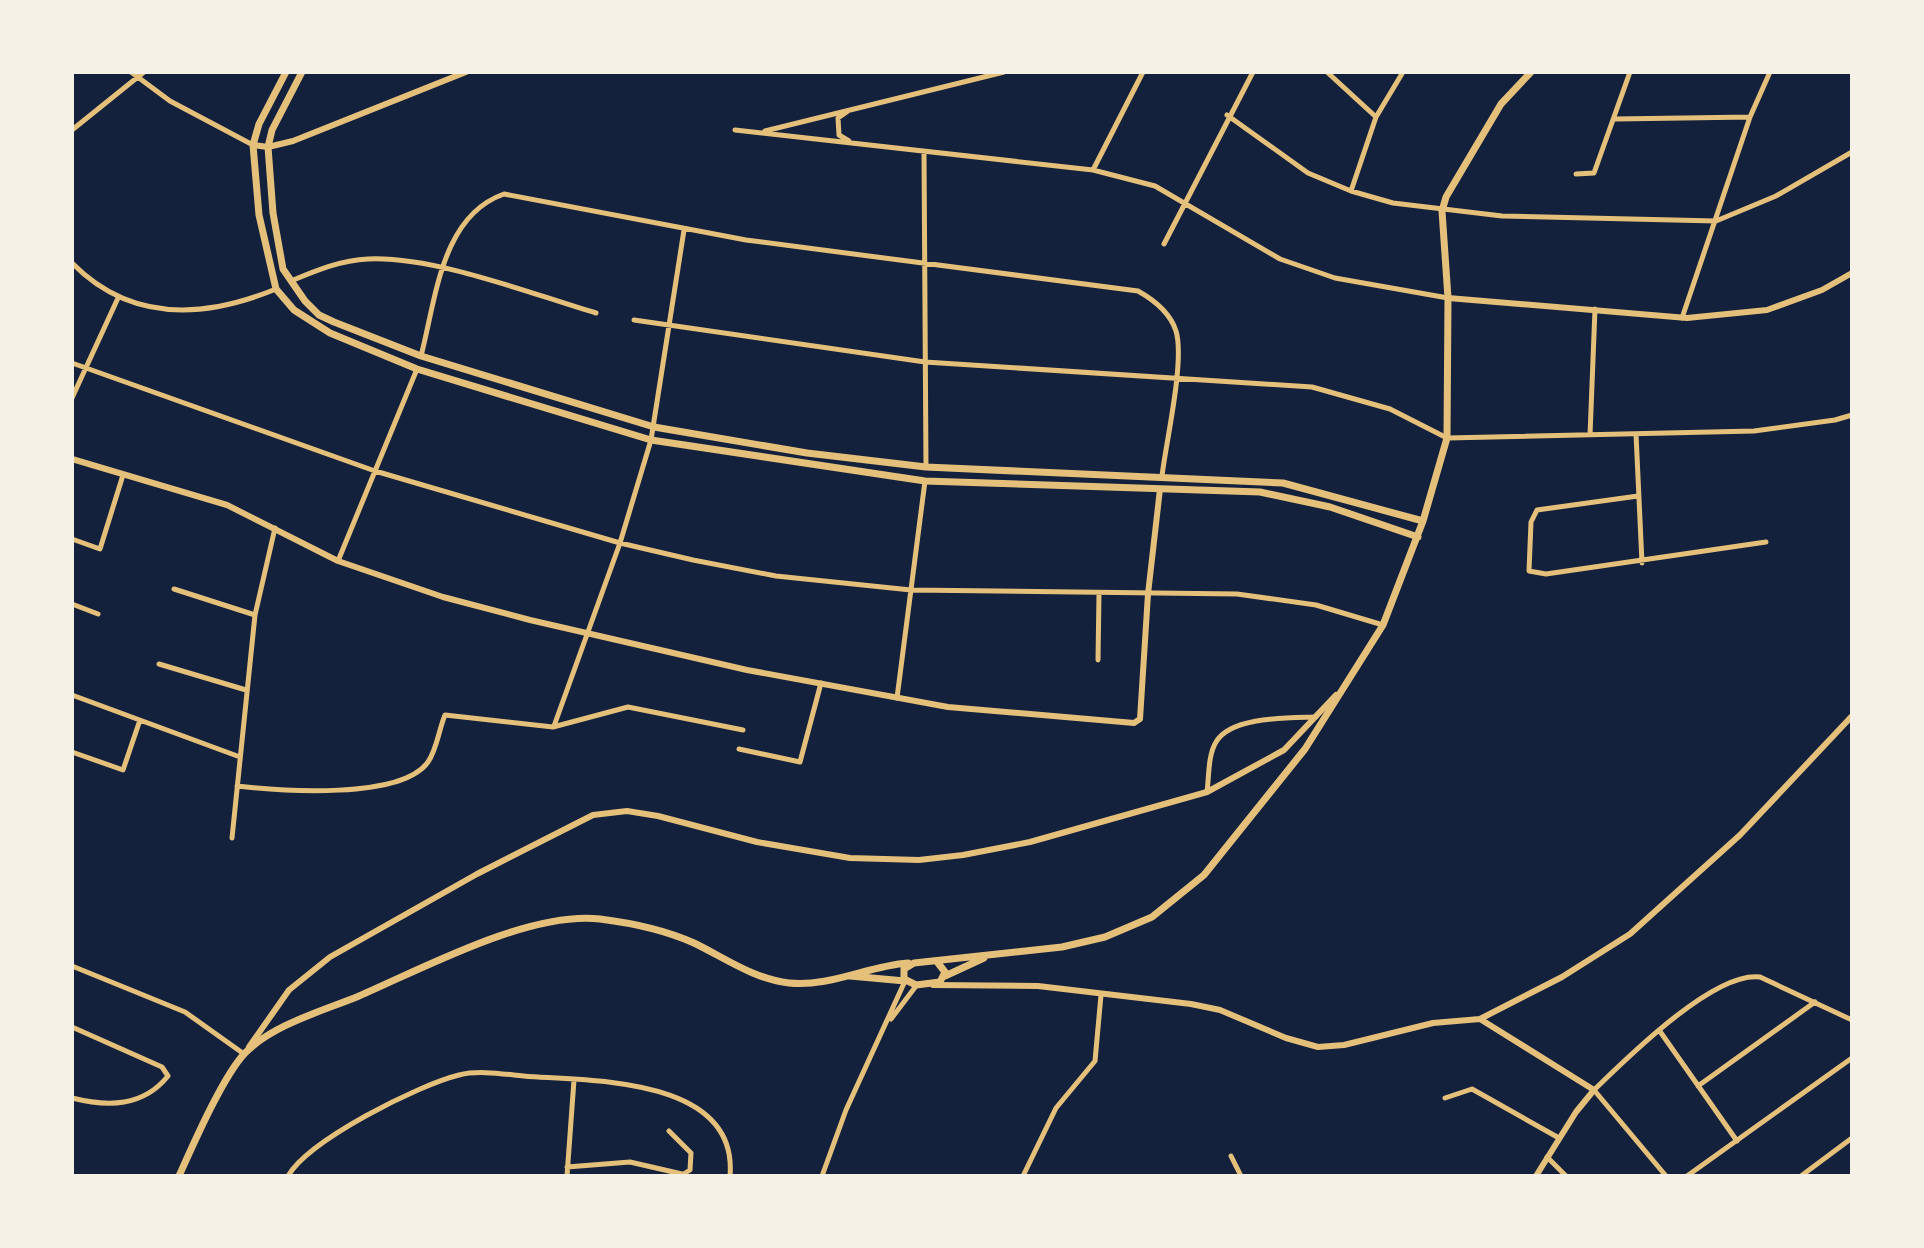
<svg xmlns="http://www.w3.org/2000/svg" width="1924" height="1248" font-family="Karla,sans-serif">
  <rect width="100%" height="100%" fill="#14213d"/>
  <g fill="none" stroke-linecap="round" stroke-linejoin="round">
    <!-- minor -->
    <path stroke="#e5c07b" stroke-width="5" d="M 131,72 L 170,101 L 253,145
      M 1327,72 L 1376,117
      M 848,111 L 838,118 L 839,135 L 849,141
      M 1227,115 L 1308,173 L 1351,191 L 1393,203 L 1502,216 L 1716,221 L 1776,196 L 1852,152
      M 1615,119 L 1750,117
      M 72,130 L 144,72
      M 735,130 L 1093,170 L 1155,186 L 1280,259 L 1335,278 L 1448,298
      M 765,131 L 1004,72
      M 924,152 L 926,467
      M 1093,170 L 1143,72
      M 1576,174 L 1594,173 L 1630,72
      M 1351,191 L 1376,117 L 1403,72
      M 1164,244 L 1253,72
      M 72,263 C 130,322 203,319 276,289
      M 291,281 C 315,271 341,260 368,259 C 435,256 531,294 596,313
      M 1682,318 L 1750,117 L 1770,72
      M 634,320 L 925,362 L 1312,387 L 1390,409 L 1447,438 L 1754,431 L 1835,420 L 1852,415
      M 421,356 C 436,299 441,216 504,194 L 746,240 L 1138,291 C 1154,300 1170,312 1176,331 C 1185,361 1166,442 1162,476
      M 72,363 L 375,471 L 620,543 L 693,560 L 776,576 L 911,590 L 1237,594 L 1316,605 L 1383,625
      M 72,398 L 118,298
      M 1636,434 L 1642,563
      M 1590,435 L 1595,309
      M 1638,496 L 1537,510 L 1531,522 L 1529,571 L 1546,574 L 1766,542
      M 72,539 L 100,549 L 123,475
      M 338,561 L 417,369
      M 174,589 L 255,615
      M 72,604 L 98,614
      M 1098,660 L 1099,594
      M 159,664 L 246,690
      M 72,695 L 240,757
      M 897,698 L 925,481
      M 554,726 L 620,543 L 651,440 L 684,230
      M 739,749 L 800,762 L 821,683
      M 72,752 L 123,770 L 140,720
      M 237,786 C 281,791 401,800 428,762 C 437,749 439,729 445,715 L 553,727 L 628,707 L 743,730
      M 1207,792 C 1209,777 1208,755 1216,742 C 1231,716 1290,718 1316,717
      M 232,838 L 255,615 L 275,528
      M 72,966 L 185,1012 L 244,1054
      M 891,1019 L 916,986
      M 72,1027 L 162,1067 L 168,1076 C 143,1107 108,1107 72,1098
      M 1659,1030 L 1737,1141
      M 1698,1086 L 1815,1002
      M 1445,1098 L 1472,1089 L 1559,1138
      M 669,1131 L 691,1153 L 690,1170 L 682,1175
      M 1231,1156 L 1241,1176
      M 1547,1157 L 1566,1176
      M 567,1167 L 630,1162 L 682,1174
      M 288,1176 C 309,1140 418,1085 459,1075 C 483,1069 513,1076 538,1077 C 602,1081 738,1081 730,1176
      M 567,1176 L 574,1080
      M 822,1176 L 846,1110 L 905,981
      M 1023,1176 L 1056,1108 L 1095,1061 L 1101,995
      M 1666,1176 L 1594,1090 C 1627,1058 1714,971 1760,977 L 1852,1020
      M 1687,1176 L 1852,1058
      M 1801,1176 L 1852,1138"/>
    <!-- tertiary -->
    <path stroke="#e5c07b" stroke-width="6" d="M 253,145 L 268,147 L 293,141 L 466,72
      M 1448,298 L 1687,318 L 1767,310 L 1822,290 L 1852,273
      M 72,459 L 227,505 L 338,561 L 443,597 L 530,620 L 747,670 L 948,707 L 1134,723 L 1140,719 L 1148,594 L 1160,489
      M 933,985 L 1038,986 L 1191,1004 L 1220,1010 L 1286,1038 L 1318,1047 L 1344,1045 L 1433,1023 L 1480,1019 L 1562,977 L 1630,934 L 1740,835 L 1852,716
      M 1480,1019 L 1594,1090 L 1576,1112 L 1536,1176
      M 249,1047 L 289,990 L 330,957 L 477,874 L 593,815 L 627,811 L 658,816 L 757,842 L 850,858 L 919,860 L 963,855 L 1030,842 L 1207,792 L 1284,750 L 1336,695"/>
    <!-- secondary -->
    <path stroke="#e5c07b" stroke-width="7" d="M 286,72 L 259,124 L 253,145 L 259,215 L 276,289 L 294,310 L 330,333 L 417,369 L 651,440 L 925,481 L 1260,492 L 1330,507 L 1418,537
      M 302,72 L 272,130 L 268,147 L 273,213 L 283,269 L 305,301 L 319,315 L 334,322 L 421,356 L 654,427 L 807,453 L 926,467 L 1283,483 L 1423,521
      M 938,963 L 945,972 L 940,982 L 916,985 L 904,979 L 904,969 L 914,963 L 1062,947 L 1105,937 L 1152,917 L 1204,875 L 1305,749 L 1383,625 L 1423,521 L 1447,438 L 1448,298 L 1442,211 L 1446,197 L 1501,104 L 1531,72
      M 850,976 L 905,981
      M 945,976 L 984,958
      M 179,1176 C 193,1145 223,1076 245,1053 C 274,1024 323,1011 359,996 C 424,968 529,911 600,919 C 632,923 665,930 694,943 C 725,958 754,979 789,983 C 830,987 868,966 908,963"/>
  </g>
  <!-- border -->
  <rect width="1924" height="1248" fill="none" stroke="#f6f1e7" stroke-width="148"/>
</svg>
